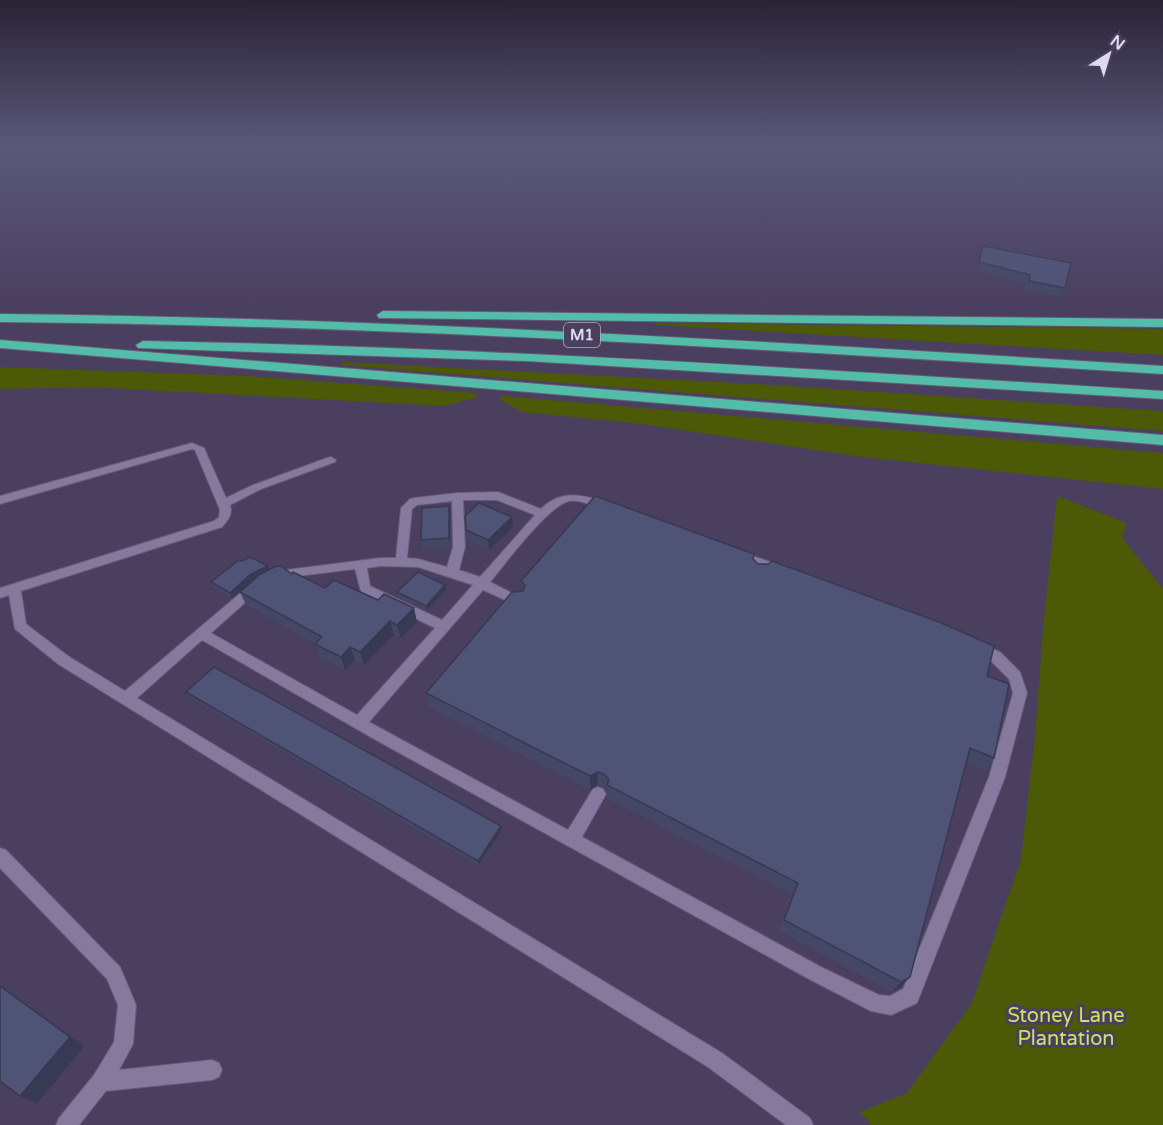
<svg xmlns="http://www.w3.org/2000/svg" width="1163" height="1125" font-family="'Varela Round',sans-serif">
  <rect width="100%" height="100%" fill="#4a3f5f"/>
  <!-- green -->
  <path fill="#4c5906" d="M 656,323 L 1163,329 L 1163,355 L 657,325 Z
    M 343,362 L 774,385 L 1163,411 L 1163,431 L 341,365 Z
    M 0,367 L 248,376 L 476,393 L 477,397 L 446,406 L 90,387 L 0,389 Z
    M 504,396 L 1163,453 L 1163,489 L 863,457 L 635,423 L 522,412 L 499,399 Z
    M 1057,496 L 1127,523 L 1122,538 L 1163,589 L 1163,1125 L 871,1125 L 860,1112 L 907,1093 L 972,1003 L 1021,859 L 1035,736 L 1043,628 Z"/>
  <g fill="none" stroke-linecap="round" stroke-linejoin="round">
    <defs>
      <path id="service" d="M 192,443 L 204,448 L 226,498 L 253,485 L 327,458 L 331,457 L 336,460 L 335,462 L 261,489 L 230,505 C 233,514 228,520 222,527 L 21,591 L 26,624 L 68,656 L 125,691 L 250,585 L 258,585 L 260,588 L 258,591 L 211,633 L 357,715 L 435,628 L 361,592 L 355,569 L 274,579 L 268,575 L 270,572 L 380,558 L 396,558 L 401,508 L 410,499 L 414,498 L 457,493 L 498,492 L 541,509 C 562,488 585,495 610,504 L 612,507 L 610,510 L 606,511 C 594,507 582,499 569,501 C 548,506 505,564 490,582 L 522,598 L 524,601 L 522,604 L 514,604 L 483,590 L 369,722 L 568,830 L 593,789 L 598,787 L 603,789 L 606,794 L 582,837 L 821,967 L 879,995 L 890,996 L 903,989 L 989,777 L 1013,693 L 1009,679 L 990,660 L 974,652 L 972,648 L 974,644 L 979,643 L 1000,652 L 1020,672 L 1027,693 L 1005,777 L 917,1003 L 891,1015 L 871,1011 L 809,979 L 376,740 L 202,640 L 137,698 L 722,1053 L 810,1118 L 813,1125 L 786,1125 L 708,1067 L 58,664 L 15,629 L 9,595 L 0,598 L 0,588 L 214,521 L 219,517 L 220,510 L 195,450 L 192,449 L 0,504 L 0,496 ZM 463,500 L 497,500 L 535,515 L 480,577 L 459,570 L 465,547 ZM 452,501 L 453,547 L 447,567 L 418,559 L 407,558 L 412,509 L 417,505 ZM 380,566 L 418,567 L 473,585 L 442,620 L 370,586 L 367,568 Z
        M 741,552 L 782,566 L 784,569 L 778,573 L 737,559 L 735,556 L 737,553 Z
        M 0,848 L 6,850 L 120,967 L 136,1005 L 133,1044 L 119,1070 L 212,1060 L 219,1063 L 222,1070 L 219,1077 L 212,1080 L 106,1091 L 79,1125 L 56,1125 L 59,1118 L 94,1075 L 114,1042 L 118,1005 L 107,979 L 0,868 Z"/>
      <path id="motorway" d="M 383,311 L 1163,319 L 1163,327 L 379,318 L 377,315 Z
        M 0,314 C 388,318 775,342 1163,366 L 1163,374 C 775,350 388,325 0,322 Z
        M 0,340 L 1163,435 L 1163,445 L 0,348 Z
        M 143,341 C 484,347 823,370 1163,391 L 1163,399 L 526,361 L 138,348 L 136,345 Z"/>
    </defs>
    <!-- service casing -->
    <use href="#service" stroke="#655b76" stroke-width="2"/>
    <!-- motorway casing -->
    <use href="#motorway" stroke="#655b76" stroke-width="2"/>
    <!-- service -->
    <use href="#service" fill="#85799d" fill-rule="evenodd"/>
    <!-- motorway -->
    <use href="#motorway" fill="#54bdaa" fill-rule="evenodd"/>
  </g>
  <!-- wall -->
  <path fill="#444765" d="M 983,246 L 1065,288 L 1062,297 L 1025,290 L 1026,284 L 976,271 Z
    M 449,506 L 450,516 L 450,548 L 423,550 L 421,540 Z
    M 512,517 L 513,527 L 489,550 L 467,540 L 466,530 Z
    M 753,559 L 758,564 L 987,676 L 994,758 L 985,771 L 966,763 L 901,987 L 892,992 L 779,931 L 793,895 L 606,798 L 607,791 L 604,787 L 597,785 L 590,790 L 429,707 L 426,693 L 522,591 L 521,581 Z
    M 269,569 L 292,574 L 325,588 L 417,622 L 401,638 L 394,635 L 364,665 L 355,660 L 345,670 L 320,657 L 316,644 L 246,605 L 240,592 L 256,578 L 232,598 L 213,587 L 211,582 Z
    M 446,590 L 427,610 L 398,597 L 397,592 Z
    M 186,692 L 502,830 L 478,865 L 189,697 Z"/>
  <!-- shaded-wall -->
  <path fill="#373a52" d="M 449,506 L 450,516 L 450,548 L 449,538 Z
    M 512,517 L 513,527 L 489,550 L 488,540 Z
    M 268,566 L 270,570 L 254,579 L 232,598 L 230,593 L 251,574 Z
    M 445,585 L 446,590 L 427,610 L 426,606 Z
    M 414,608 L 417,622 L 401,638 L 397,625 Z
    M 390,621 L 394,635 L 364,665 L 360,652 Z
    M 350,647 L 355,660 L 345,670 L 341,657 Z
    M 598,772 L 597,785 L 590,790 L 590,776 Z
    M 501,826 L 502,830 L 478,865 L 478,861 Z
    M 910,977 L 901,987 L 892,992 L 901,982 Z
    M 0,985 L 84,1046 L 37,1104 L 20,1096 Z"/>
  <!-- building -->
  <path fill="#4f5375" stroke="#373a52" stroke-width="1.5" d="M 983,246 L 1071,263 L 1065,288 L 1029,281 L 1030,275 L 979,262 Z
    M 595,496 L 754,554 L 753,559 L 758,564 L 768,564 L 772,561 L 939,622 L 994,646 L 987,676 L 1009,684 L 994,758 L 970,748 L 910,977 L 901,982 L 784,920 L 798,883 L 607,785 L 609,780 L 604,774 L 598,772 L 590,776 L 426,693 L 512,592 L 523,591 L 525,585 L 521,581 Z
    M 479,503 L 512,517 L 488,540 L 466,530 L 465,516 Z
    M 449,506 L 449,538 L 421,540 L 422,508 Z
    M 250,557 L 268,566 L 251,574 L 230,593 L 211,582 L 239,560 L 242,561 Z
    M 281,566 L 292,574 L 293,572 L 325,588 L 334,580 L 378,600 L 384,594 L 414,608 L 397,625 L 390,621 L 360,652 L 350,647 L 341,657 L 315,644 L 322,637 L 240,592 L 259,575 L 274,567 Z
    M 418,572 L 445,585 L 426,606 L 397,592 Z
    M 214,667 L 501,826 L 478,861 L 186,692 Z
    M 0,986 L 70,1037 L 20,1096 L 0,1081 Z"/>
  <!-- sky -->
  <linearGradient id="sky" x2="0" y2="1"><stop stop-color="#292334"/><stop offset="0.48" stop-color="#5a587a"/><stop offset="1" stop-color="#5a587a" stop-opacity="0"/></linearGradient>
  <rect width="1163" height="304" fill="url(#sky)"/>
  <g text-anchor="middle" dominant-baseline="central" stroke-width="6" stroke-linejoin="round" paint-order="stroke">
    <!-- shield labels -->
    <rect fill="#4a3f5f" stroke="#b3acc3" stroke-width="1.5" x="564" y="323" width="36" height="24" rx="4.5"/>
    <g font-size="15" font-weight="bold" fill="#e0daee">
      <text x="582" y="335">M1</text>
    </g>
    <!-- near-park labels -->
    <g font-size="20" fill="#cae468" stroke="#4a3f5f">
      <text x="1066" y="1016">Stoney Lane<tspan x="1066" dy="23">Plantation</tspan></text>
    </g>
  </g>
  <!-- north arrow -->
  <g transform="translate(1109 54) rotate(37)" stroke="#4a3f5f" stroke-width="4.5" paint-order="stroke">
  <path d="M0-4.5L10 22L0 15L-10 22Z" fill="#e0daee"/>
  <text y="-9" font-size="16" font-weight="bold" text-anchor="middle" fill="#e0daee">N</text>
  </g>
</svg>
